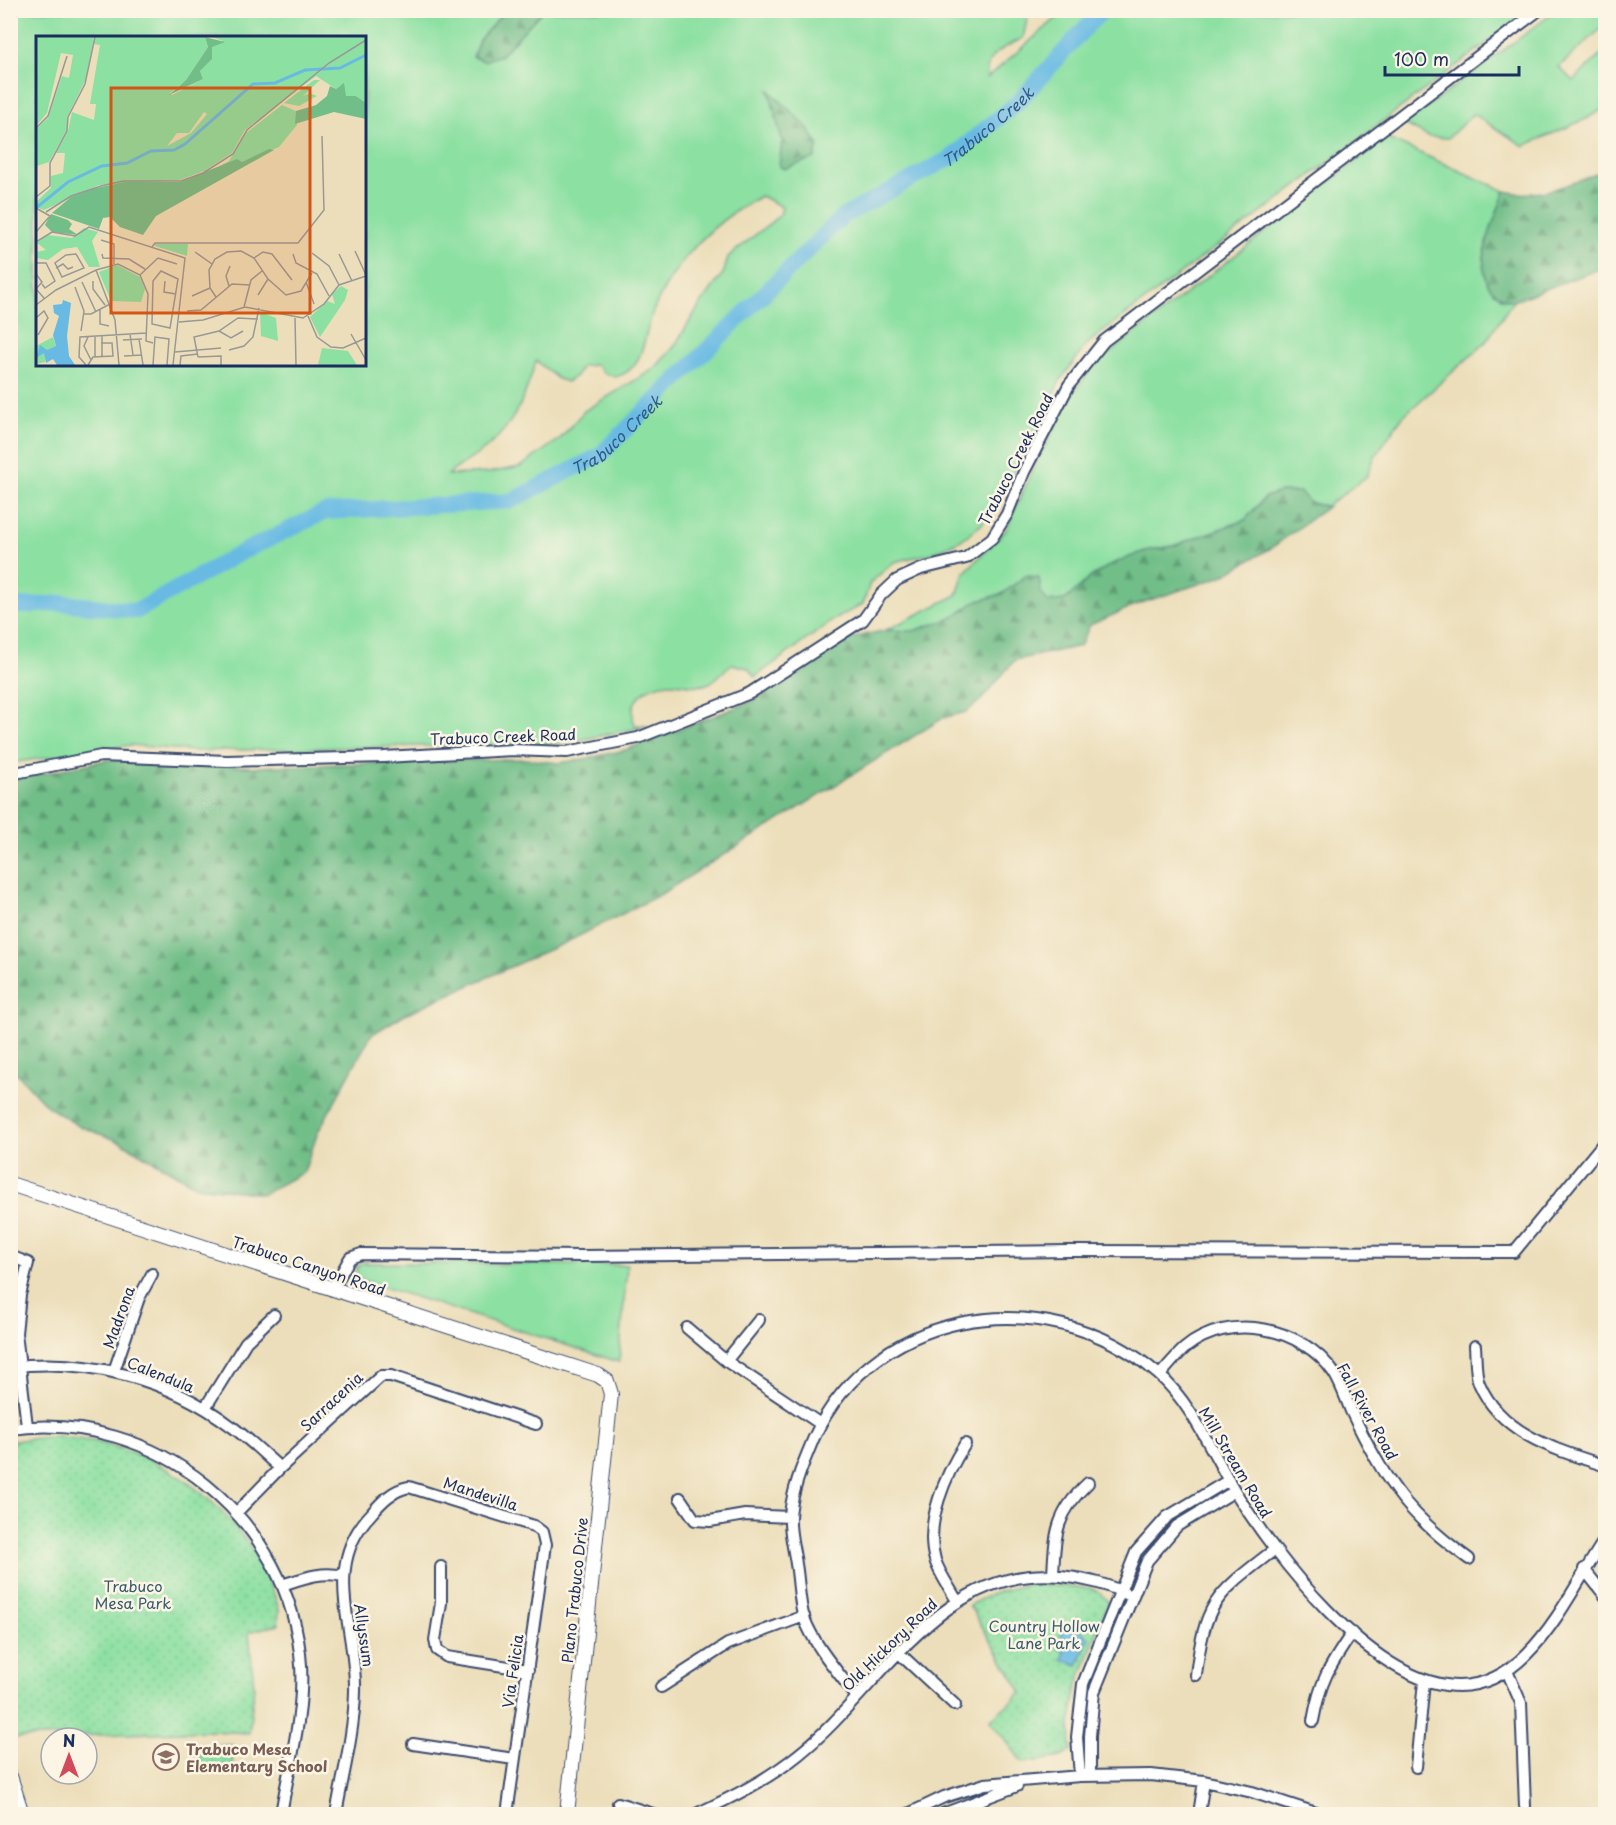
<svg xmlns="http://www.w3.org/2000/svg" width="1616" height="1825" font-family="'Playpen Sans',sans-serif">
  <defs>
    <pattern id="forest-firs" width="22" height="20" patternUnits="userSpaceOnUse" patternTransform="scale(1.5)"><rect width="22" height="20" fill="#71be88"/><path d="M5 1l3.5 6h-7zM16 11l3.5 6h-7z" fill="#5c9b72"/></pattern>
    <pattern id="park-dots" width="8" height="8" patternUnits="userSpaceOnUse" patternTransform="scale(1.5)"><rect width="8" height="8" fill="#8ce0a2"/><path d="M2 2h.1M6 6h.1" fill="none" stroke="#78c08e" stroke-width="1.8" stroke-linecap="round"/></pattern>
  </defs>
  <rect width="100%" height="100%" fill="#fcf5e5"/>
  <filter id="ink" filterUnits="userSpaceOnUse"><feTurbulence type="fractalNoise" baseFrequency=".0167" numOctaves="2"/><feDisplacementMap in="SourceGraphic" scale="12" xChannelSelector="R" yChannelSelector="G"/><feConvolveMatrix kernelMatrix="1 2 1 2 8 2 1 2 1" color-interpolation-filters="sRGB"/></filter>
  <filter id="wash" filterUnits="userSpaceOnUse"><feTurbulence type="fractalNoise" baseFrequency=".008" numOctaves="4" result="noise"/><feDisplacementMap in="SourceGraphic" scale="24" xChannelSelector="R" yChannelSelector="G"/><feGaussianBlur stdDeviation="1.35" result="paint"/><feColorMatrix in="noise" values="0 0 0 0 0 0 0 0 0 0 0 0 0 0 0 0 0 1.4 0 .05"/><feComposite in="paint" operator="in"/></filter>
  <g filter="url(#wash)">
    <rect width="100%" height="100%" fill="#ecdeba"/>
    <!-- grass -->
    <path fill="#8ce0a2" stroke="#548880" stroke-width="1.5" fill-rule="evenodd" d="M 11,11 L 505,11 L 479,40 L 501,55 L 542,11 L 1029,11 L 1023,38 C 1003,49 985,53 987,78 L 1065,11 L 1529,11 L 1087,344 L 1060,381 L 999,501 L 982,524 L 961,540 L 933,553 L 894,562 L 870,583 L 863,604 L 835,619 L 755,677 L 748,668 L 732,664 C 725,669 717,679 711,682 C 698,690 682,682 669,683 C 645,685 626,701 635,725 L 648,726 L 566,743 L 193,751 L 131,745 L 11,763 ZM 38,38 L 364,38 L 364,364 L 38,364 ZM 761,196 L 782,207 L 780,215 L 728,257 L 724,272 L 696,311 L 674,347 L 654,369 L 584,411 L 560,439 L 520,467 L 488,473 L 448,475 C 459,465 474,458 486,448 C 515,424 525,397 536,361 L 558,379 L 567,382 L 576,376 L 582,366 L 596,365 L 604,373 L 615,377 C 646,370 643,334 654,309 C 659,298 665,286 672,276 C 695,241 723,216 761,196 Z
      M 1556,11 L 1605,11 L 1605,25 L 1559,67 L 1573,81 L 1605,51 L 1605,108 L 1586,119 L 1524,146 L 1473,114 L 1448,138 L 1429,137 L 1404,124 Z
      M 1386,138 L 1505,191 L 1486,243 L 1484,258 L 1501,298 L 1513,301 L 1485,343 L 1402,417 L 1375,456 L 1367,476 L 1327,506 L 1265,497 L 1245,520 L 1173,546 L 1145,551 L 1092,576 L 1065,600 L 1048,602 L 1023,578 L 1002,594 L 975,602 L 952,618 L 913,631 L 886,630 L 957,595 L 964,573 L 1006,530 L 1033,469 L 1072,394 L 1094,365 Z
      M 363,1263 L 627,1265 L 619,1362 L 358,1279 L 356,1268 Z"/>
    <!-- forest -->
    <path fill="url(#forest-firs)" stroke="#467673" stroke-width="1.5" d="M 505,11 L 542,11 L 501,55 L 484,61 L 473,57 L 479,40 Z
      M 769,90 L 805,125 L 818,144 L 815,158 L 784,169 L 779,166 L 782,140 Z
      M 1605,170 L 1605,267 L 1513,301 C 1460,288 1493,225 1505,191 C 1538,200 1575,182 1605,170 Z
      M 1280,492 L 1300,492 L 1309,502 L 1327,507 L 1271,548 L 1220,577 L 1138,604 L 1090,625 L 1080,646 L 1015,660 L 981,700 L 966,712 L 943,718 L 661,894 L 571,940 L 405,1014 L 371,1035 L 318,1132 L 304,1172 L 263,1194 L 196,1186 L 121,1142 L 77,1125 L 47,1106 L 11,1067 L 11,780 L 107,760 L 254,767 L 474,760 L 525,759 L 559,763 L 589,758 L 625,750 L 753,701 L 848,639 L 886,630 L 913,631 L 952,618 L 975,602 L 1002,594 L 1027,575 L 1039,578 L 1041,592 L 1048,602 L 1065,600 L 1092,576 L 1112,564 L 1145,551 L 1173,546 L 1245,520 L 1265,497 Z"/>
    <!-- park -->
    <path fill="url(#park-dots)" stroke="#548880" stroke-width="1.5" d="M 56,1436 C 69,1439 83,1439 97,1442 C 173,1459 240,1512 270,1585 C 273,1592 278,1603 279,1611 C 279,1616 277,1619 279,1624 L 249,1632 L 254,1687 L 249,1733 L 211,1731 L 13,1738 L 11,1735 L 11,1441 Z
      M 1028,1584 L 1090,1588 L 1099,1592 L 1108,1602 L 1077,1687 L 1070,1723 L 1071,1751 L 1061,1757 L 1023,1763 L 990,1720 L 1022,1692 L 969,1605 L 994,1593 Z
      M 232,1745 L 233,1766 L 200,1767 L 199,1747 Z"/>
    <!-- water -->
    <path fill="#68bae3" stroke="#4274a0" stroke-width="1.5" d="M 1068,1623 L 1074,1624 L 1089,1638 L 1078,1665 L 1062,1659 L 1065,1652 L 1058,1648 L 1064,1628 Z"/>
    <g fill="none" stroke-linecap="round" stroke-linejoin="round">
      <!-- river -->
      <path stroke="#68bae3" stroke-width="16" id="s1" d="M 10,607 L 63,603 L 137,611 L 242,552 L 325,512 L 511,501 L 600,455 L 842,217 L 950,158 L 1018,102 L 1087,26 L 1104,10"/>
    </g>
  </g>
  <g filter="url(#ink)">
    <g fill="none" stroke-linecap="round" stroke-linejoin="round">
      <defs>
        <path id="minor" d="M 10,774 L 101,756 L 227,761 L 384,757 L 513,750 L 567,752 L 638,738 L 750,693 L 863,620 L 881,595 L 897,580 L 921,569 L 966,558 L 992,538 L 1007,514 L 1024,472 L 1069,385 L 1104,341 L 1539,10
          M 10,1256 L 28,1263 L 20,1295 L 16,1333 L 27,1426
          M 332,1290 L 350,1258 L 361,1254 L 583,1256 L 1070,1251 L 1514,1252 L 1606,1140
          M 687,1328 L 726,1361 L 819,1423
          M 1475,1346 C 1476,1357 1475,1373 1479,1383 C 1501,1435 1557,1450 1606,1466
          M 726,1361 L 759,1320
          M 10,1367 C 87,1357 169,1379 231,1426 C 248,1438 264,1454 280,1468
          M 114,1371 L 139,1298 L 152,1274
          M 1160,1375 C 1168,1366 1176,1356 1185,1348 C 1229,1311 1303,1327 1334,1373 C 1341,1384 1346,1399 1351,1411 C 1364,1438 1378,1466 1396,1490 C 1416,1518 1441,1539 1469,1559
          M 205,1408 L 246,1342 L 274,1315
          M 10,1429 C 154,1408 292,1520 301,1665 C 304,1715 289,1765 281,1814
          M 680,1498 L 695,1520 L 710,1521 L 745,1515 L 790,1517
          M 237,1512 L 280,1468 L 381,1376 L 391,1376 L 536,1424
          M 441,1567 L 441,1603 L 435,1640 L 437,1650 L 447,1657 L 528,1670
          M 1584,1569 L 1606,1597
          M 1053,1575 C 1055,1533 1056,1513 1088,1483
          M 282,1585 C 304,1578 321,1571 343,1576
          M 957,1601 C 950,1588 939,1573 935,1560 C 924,1523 946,1474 965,1444
          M 899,1653 L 955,1705
          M 1507,1671 L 1521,1703 L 1525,1806
          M 1196,1675 C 1205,1600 1216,1595 1274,1550
          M 661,1687 L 728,1644 L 804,1616
          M 857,1697 C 838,1672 815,1647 804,1618 C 799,1602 799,1581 796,1564 C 794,1549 789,1532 790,1517 C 791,1496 800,1471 808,1452 C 862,1308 1046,1277 1158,1374 C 1192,1403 1213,1455 1236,1493 C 1276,1558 1367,1674 1446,1685 C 1528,1697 1568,1592 1606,1538
          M 1313,1721 C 1320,1681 1329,1667 1352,1633
          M 413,1744 L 514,1759
          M 1416,1767 L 1424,1681
          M 1080,1776 L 1077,1737 L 1083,1684 L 1136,1552 L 1167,1517 L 1229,1480
          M 1090,1776 L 1090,1736 L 1094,1692 L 1147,1561 L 1177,1526 L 1235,1491
          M 618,1803 L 653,1814
          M 336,1814 C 343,1774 354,1733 355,1692 C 357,1626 320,1567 372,1513 C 382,1501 393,1490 409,1487 L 534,1526 L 542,1532 L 545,1545 L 507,1814
          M 696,1814 C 731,1798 767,1780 798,1755 C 881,1689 939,1564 1061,1576 C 1084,1578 1111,1585 1130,1596
          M 908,1814 L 944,1797 L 985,1784 L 1080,1776 L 1151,1775 L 1204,1781 L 1252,1792 L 1319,1814
          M 943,1814 L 1017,1786
          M 1199,1814 L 1204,1781"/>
        <path id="major" d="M 10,1184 L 598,1375 L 607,1381 L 611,1394 L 567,1814
          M 10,1776 L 22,1814"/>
      </defs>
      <!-- minor casing -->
      <use href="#minor" stroke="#3a496c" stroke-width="14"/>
      <!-- major casing -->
      <use href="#major" stroke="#3a496c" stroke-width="16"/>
      <!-- minor -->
      <use href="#minor" stroke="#fff" stroke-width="10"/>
      <!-- major -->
      <use href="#major" stroke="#fff" stroke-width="14"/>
    </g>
  </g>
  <!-- icons -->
  <defs>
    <symbol id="school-ring" viewBox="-11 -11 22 22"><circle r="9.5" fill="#fcf5e5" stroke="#8d6e63" stroke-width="1.5"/><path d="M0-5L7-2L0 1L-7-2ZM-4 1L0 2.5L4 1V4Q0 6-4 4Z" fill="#8d6e63"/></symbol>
  </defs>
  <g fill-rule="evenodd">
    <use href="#school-ring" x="151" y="1742" width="30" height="30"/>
  </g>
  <g text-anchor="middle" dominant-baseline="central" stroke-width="5" stroke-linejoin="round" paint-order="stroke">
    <!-- street labels -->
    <g font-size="15" fill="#1b2f5e" stroke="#fcf5e5">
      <text transform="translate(1015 459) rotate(-63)">Trabuco Creek Road</text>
      <text transform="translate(503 736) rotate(-2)">Trabuco Creek Road</text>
      <text transform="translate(309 1265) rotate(18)">Trabuco Canyon Road</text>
      <text transform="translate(118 1317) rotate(-70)">Madrona</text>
      <text transform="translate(161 1374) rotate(22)">Calendula</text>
      <text transform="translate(331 1401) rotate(-43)">Sarracenia</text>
      <text transform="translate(1368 1411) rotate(61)">Fall River Road</text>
      <text transform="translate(1236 1462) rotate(59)">Mill Stream Road</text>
      <text transform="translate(481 1493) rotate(18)">Mandevilla</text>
      <text transform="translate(574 1590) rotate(-84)">Plano Trabuco Drive</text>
      <text transform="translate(365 1635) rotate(82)">Allyssum</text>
      <text transform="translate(889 1644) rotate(-44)">Old Hickory Road</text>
      <text transform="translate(512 1671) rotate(-82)">Via Felicia</text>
    </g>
    <!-- park labels -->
    <g font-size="15" fill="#375b6f" stroke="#fcf5e5">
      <text x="133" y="1585">Trabuco<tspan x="133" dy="17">Mesa Park</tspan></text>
      <text x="1044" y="1625">Country Hollow<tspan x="1044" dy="17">Lane Park</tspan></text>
    </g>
    <!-- education labels -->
    <g font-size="15" font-weight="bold" fill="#785e54" stroke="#fcf5e5" text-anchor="start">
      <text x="186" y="1748">Trabuco Mesa<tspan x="186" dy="17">Elementary School</tspan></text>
    </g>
    <!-- water labels -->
    <g font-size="16" font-style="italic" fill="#325986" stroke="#fcf5e5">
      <text stroke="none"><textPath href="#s1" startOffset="1138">Trabuco Creek</textPath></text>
      <text stroke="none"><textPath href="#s1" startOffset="652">Trabuco Creek</textPath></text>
    </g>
  </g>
  <!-- overview -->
  <g transform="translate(36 36)">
    <rect width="330" height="330" fill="#ecdeba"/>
    <path d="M 0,1 L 58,1 L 50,43 L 31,81 L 31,94 L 13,126 L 1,130 L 0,93 L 12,82 L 26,40 L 33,42 L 37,19 L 25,17 L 11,77 L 0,90 ZM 59,1 L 169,1 L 172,11 L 150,44 L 134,57 L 136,59 L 167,43 L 164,35 L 176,23 L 176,11 L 187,5 L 176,1 L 330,1 L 330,67 L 320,60 L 310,60 L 305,49 L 300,53 L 280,40 L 209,94 L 196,117 L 168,135 L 144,144 L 63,149 L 8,174 L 0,171 L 0,166 L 15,152 L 15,140 L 27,137 L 29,117 L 20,117 L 32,95 L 36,76 L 58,84 L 60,68 L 54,68 L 64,9 L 57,8 ZM 168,76 L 171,78 L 155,97 L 131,110 L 141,97 L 153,97 ZM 278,44 L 284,44 L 267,60 L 274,57 L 281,60 L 263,70 L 248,67 ZM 246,69 L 260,75 L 261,89 L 243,111 L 206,126 L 184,130 L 193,125 L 210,97 ZM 48,192 L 62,196 L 56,205 L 64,231 L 53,231 L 41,211 L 27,213 L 12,224 L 0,222 L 0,216 L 10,214 L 1,207 L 11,199 L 36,202 ZM 119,208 L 152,208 L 151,220 L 119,210 ZM 17,301 L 20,310 L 10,315 L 9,326 L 0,328 L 0,310 ZM 286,312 L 312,315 L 321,329 L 282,329 Z" fill="#8ce0a2" fill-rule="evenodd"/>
    <path d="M 169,1 L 189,6 L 176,11 L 176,23 L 164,35 L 167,43 L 133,59 L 150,44 L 172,11 ZM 308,47 L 310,60 L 320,60 L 330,67 L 330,83 L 298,76 L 259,88 L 260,75 L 280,69 L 291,60 L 294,50 L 300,53 ZM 233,113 L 238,114 L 120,180 L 107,199 L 84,191 L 74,181 L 67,182 L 63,193 L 16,177 L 35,161 L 56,153 L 88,146 L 144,146 L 201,123 L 206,126 ZM 15,178 L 32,184 L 36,188 L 33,193 L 42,199 L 16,196 L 9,189 Z" fill="#71be88"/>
    <path d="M 81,229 L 104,241 L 109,253 L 105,266 L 75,265 L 63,236 ZM 305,250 L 312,254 L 309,264 L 284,301 L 274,281 L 291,265 L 299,268 L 296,258 ZM 224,276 L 240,282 L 242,305 L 225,300 Z" fill="#8ce0a2"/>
    <path d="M 27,264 L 35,267 L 31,300 L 33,320 L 39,329 L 21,329 L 17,323 L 10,327 L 8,317 L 0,322 L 4,309 L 11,314 L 20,310 L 17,299 L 23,280 L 18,277 L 17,269 L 26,268 Z" fill="#68bae3"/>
    <path fill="none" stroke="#68bae3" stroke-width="3" d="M 0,172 L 32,146 L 66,130 L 91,127 L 115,115 L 138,114 L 149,108 L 217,48 L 239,47 L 269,34 L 304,32 L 330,19"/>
    <path fill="none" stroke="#989895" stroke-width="1.5" d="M 0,92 L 12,80 L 31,20M 0,161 L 14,150 L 14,127 L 31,95 L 32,81 L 49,48 L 59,1M 0,172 L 14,180 L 0,196M 10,176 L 35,160 L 65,150 L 87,145 L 145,145 L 167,137 L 197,118 L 211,94 L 293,27 L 330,4M 65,204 L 78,208 L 78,228M 0,206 L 16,196 L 39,200 L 53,191 L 149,222 L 137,329M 116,211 L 119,207 L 262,207 L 288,174 L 286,100M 319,215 L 330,239M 159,216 L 176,228M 276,217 L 293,230 L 303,249M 40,218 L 48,232 L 26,241 L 19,227 L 30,219 ZM 66,218 L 67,222 L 93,223 L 109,233M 257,218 L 260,227 L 281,238 L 293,260M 303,218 L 316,245M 218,222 L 227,216 L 236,218 L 256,244M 0,227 L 10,227 L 19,245 L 9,252 L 6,248M 20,232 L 27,228 L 32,233 L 37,231M 60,234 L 82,228 L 104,239 L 112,258 L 110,305 L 117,307M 125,235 L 142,243 L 134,292 L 116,288 L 117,245 ZM 0,238 L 6,246 L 0,253 L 8,262M 104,239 L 122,222 L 141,228M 57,245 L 57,253 L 69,269M 129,245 L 128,256 L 140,258M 46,246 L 60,276M 270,246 L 278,268M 193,250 L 190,240 L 194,230M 39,251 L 48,275 L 45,295M 222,259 L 232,243M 156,260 L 174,252M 180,261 L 174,252 L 173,234 L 179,223 L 191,216 L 205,215 L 218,222 L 232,243 L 250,259 L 265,255 L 277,235M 0,269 L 20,254 L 60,234 L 79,284 L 83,329M 208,271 L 215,244 L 226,235M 64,273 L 64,288 L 73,290M 151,275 L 165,274 L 196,248 L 214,249M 48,278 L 55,278 L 74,268M 272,280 L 281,301 L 295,311 L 307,312 L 330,302M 0,282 L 8,275 L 12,282 L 2,299M 259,282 L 260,329M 143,286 L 167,284 L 209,271 L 267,282 L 288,268 L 303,249 L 330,240M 183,295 L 195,302 L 207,295M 94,298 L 97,319M 315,298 L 330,324M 66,300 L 66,321M 52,301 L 48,310 L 55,324M 103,303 L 107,329M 87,304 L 106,303M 193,314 L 208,310 L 217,301 L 223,272M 139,316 L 185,312M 88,320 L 106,319M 59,321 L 59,301M 162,321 L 158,301 L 183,295 L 202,282 L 222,283M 162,321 L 185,320 L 185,329M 50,329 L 43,321 L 44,301 L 110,297M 52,329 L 57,321 L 77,320 L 76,307 L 65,307M 117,329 L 119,301 L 133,303 L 131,329M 144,329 L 145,320 L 162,318"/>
    <path fill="#d45514" fill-opacity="0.15" stroke="#d45514" stroke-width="3" d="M 75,52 L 274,52 L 274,277 L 75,277 Z"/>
    <rect width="330" height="330" fill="none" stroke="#1b2f5e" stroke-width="3"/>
  </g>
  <!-- margin -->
  <rect width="1616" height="1825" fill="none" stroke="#fcf5e5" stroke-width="36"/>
  <!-- north arrow -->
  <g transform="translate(69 1756)"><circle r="28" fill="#fcf5e5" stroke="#a2a6af" stroke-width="1.5"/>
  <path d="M0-4.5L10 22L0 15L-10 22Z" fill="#d1495b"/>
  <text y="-9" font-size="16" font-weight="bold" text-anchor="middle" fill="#1b2f5e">N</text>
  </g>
  <!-- scale -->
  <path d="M1385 66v9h134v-9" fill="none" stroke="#1b2f5e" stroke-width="3"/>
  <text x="1394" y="66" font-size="18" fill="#1b2f5e" stroke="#fcf5e5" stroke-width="4.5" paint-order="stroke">100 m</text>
</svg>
